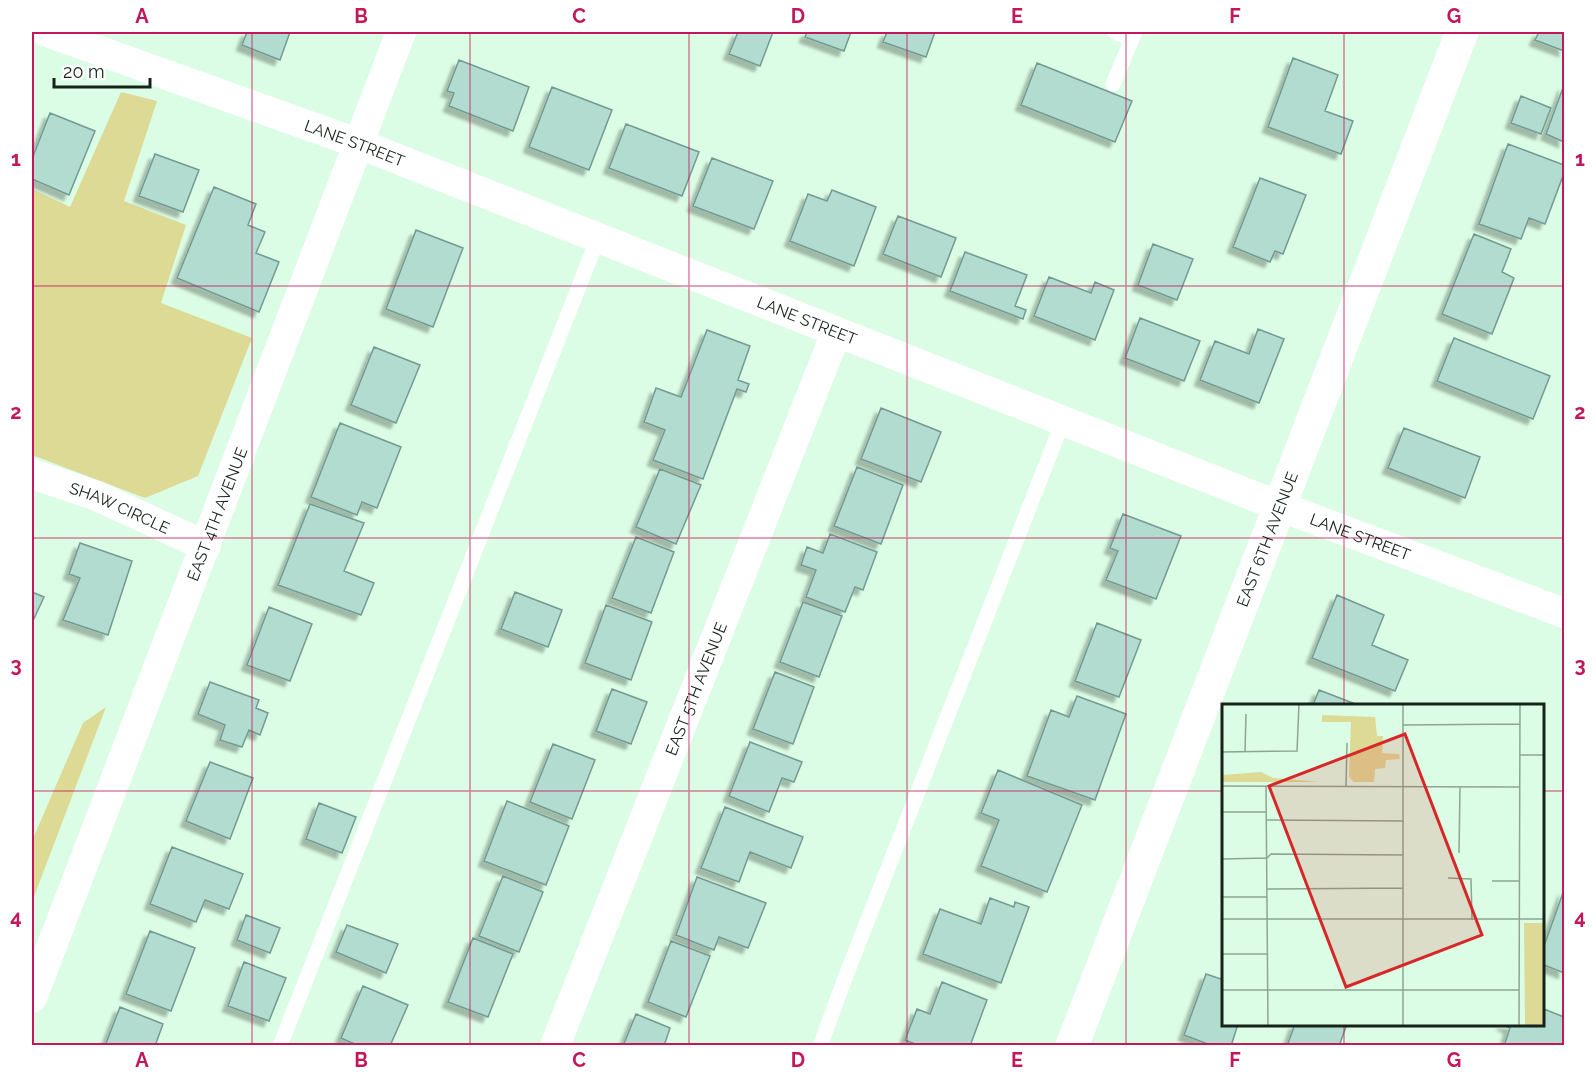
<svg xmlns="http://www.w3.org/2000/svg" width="1596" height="1077" font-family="Raleway,sans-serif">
  <defs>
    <filter id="shadow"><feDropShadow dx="-5.5" dy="5.5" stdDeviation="1.5" flood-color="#0004"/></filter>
  </defs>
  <rect width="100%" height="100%" fill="#dcfde5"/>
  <!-- green -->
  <path fill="#dcda94" d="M 121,92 L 157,101 L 124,201 L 186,225 L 161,303 L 252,338 L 198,476 L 145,498 L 32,455 L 32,189 L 70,207 Z
    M 106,707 L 32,902 L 32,841 L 83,723 Z"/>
  <!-- building -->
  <path fill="#b3dcd1" stroke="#739b91" stroke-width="1.5" filter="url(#shadow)" d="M 247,32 L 290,32 L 280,60 L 242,45 Z
    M 738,32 L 773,32 L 760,66 L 729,54 Z
    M 807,32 L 851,32 L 844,51 L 805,37 Z
    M 887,32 L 935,32 L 926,57 L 883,42 Z
    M 1539,32 L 1564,32 L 1564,51 L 1535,40 Z
    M 1293,58 L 1338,75 L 1325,111 L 1353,121 L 1341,154 L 1268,127 Z
    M 459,60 L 529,87 L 513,131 L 449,106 L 454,93 L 447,91 Z
    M 1037,63 L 1132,101 L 1115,142 L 1021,105 Z
    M 1564,85 L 1564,142 L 1546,134 Z
    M 552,87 L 612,110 L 589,170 L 529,147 Z
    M 1521,96 L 1551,108 L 1541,134 L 1511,123 Z
    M 50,113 L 95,131 L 69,195 L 32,179 L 32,159 Z
    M 626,124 L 699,152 L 682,196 L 609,168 Z
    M 1508,144 L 1564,165 L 1564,173 L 1545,224 L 1529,218 L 1521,239 L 1479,224 Z
    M 155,154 L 199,170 L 183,212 L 139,196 Z
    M 712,158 L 773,181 L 754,229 L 693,206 Z
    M 1260,178 L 1306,195 L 1283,254 L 1275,251 L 1270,262 L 1233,247 Z
    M 214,187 L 256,204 L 248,225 L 265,232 L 256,253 L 279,262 L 259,312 L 177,278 Z
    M 832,190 L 876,207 L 854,266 L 790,241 L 808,194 L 827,201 Z
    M 898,216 L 956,238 L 941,277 L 883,254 Z
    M 416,230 L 463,248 L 433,327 L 386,309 Z
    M 1474,234 L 1511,249 L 1502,272 L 1514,278 L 1492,334 L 1442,314 Z
    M 1153,244 L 1193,259 L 1177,300 L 1138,285 Z
    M 965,252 L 1027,275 L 1015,306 L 1026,310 L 1023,319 L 950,291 Z
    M 1049,277 L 1091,293 L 1095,282 L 1114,290 L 1095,340 L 1034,316 Z
    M 1140,318 L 1200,341 L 1184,381 L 1125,358 Z
    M 1258,329 L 1284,339 L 1259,403 L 1200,380 L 1215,341 L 1249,354 Z
    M 707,330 L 750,346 L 738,380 L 749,384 L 746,392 L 737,389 L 703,479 L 653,460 L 665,430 L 644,422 L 656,388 L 681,397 Z
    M 1454,338 L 1550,376 L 1533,419 L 1437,381 Z
    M 374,347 L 420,365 L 396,423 L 351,405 Z
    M 881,408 L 941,432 L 921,482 L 861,459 Z
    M 340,423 L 401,447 L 377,508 L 362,502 L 357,515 L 311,497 Z
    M 1404,428 L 1480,457 L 1465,498 L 1388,468 Z
    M 857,467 L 903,485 L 881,544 L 834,526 Z
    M 660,469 L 701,485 L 676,544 L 636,527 Z
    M 310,504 L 364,523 L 344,571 L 374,583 L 361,615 L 278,585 Z
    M 1123,514 L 1181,536 L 1156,599 L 1106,580 L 1118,551 L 1110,548 Z
    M 830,534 L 877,552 L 863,590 L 855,587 L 845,612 L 806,597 L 816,570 L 801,565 L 807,547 L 823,553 Z
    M 636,537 L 674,552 L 651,613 L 612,598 Z
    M 80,543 L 132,561 L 108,635 L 63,620 L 80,578 L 69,574 Z
    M 32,592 L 44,597 L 32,623 Z
    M 515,592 L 562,610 L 548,647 L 501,629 Z
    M 1337,595 L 1384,615 L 1372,645 L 1408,660 L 1395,691 L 1312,658 Z
    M 803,602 L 842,616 L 819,677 L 780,662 Z
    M 606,605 L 652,622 L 631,680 L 585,663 Z
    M 269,607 L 312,624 L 290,681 L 247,665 Z
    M 1097,623 L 1141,640 L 1119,697 L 1075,681 Z
    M 775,672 L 814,687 L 793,744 L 753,729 Z
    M 210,682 L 259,700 L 256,708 L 268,713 L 260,735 L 249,730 L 242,747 L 220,740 L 225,725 L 198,714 Z
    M 612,689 L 647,702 L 631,744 L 596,731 Z
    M 1319,690 L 1358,705 L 1313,705 Z
    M 1077,696 L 1126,714 L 1095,800 L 1027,776 L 1051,710 L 1069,717 Z
    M 750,742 L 802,762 L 794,782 L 782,778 L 769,812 L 729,796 Z
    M 553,744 L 595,760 L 572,819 L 530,802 Z
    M 210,762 L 253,778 L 230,839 L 186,821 Z
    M 998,770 L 1082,805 L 1047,892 L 981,866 L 999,820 L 981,813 Z
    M 507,801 L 569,826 L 546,885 L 484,861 Z
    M 319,803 L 356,817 L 342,853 L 306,839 Z
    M 725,807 L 803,837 L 791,868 L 750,852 L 739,882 L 701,868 Z
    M 172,847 L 243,874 L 229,909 L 205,900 L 196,922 L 150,904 Z
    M 503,876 L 543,892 L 519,952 L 479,936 Z
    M 697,877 L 766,903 L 748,948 L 719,937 L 714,950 L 676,935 Z
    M 1564,890 L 1564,973 L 1544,965 L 1544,946 Z
    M 990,898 L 1014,907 L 1015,902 L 1029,907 L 1001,983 L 923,954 L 940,909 L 981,924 Z
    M 246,915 L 280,928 L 270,953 L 237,940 Z
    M 347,925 L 398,944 L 386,973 L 336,952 Z
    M 150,931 L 195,948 L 171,1011 L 126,994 Z
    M 473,938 L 513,954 L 488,1017 L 448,1002 Z
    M 671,941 L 710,956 L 686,1017 L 648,1002 Z
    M 244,962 L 286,978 L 269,1021 L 228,1006 Z
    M 1206,974 L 1224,980 L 1224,1024 L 1238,1024 L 1231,1046 L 1213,1046 L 1184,1035 Z
    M 942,982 L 987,1000 L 970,1046 L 920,1046 L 905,1040 L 917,1009 L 930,1014 Z
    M 363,986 L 408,1005 L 390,1046 L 359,1046 L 341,1038 Z
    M 120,1007 L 163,1024 L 155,1046 L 105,1046 Z
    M 1544,1009 L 1564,1017 L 1564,1046 L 1504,1046 L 1510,1028 L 1502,1024 L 1544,1024 Z
    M 636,1014 L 670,1028 L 664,1046 L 623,1046 Z
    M 1295,1024 L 1347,1024 L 1339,1046 L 1287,1046 Z"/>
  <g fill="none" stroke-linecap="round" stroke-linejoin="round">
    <!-- service -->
    <path stroke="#fff" stroke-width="15" d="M 1115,32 L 1132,39
      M 1113,84 L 1135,32
      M 280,1046 L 598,238
      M 820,1046 L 847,973 L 1063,421"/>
    <!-- minor -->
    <g stroke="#fff" stroke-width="30">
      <path id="s1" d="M 47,32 L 357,143 L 1279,506 L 1564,613"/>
      <path id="s2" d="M 32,474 L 97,496 L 206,546"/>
      <path id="s3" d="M 32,998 L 401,32"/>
      <path id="s4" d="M 555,1046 L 836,333"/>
    </g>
    <!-- tertiary -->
    <path stroke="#fff" stroke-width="33" id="s5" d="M 1072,1046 L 1462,32"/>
  </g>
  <!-- grid -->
  <path fill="none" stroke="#c2185b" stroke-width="1.5" stroke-opacity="0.55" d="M 252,32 L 252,1046M 470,32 L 470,1046M 689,32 L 689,1046M 907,32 L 907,1046M 1126,32 L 1126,1046M 1344,32 L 1344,705M 32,286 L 1564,286M 32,538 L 1564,538M 32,791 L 1224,791M 1544,791 L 1564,791M 1344,1024 L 1344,1046"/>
  <g text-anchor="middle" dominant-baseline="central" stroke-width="4.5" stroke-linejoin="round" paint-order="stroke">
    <!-- street labels -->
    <g font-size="16" fill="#17221a" stroke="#fff">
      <text stroke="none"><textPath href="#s1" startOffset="327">LANE STREET</textPath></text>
      <text stroke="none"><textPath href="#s1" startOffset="813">LANE STREET</textPath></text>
      <text stroke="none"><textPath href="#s2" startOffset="94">SHAW CIRCLE</textPath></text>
      <text stroke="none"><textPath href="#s3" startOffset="518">EAST 4TH AVENUE</textPath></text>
      <text stroke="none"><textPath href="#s1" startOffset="1407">LANE STREET</textPath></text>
      <text stroke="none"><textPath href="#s5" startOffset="543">EAST 6TH AVENUE</textPath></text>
      <text stroke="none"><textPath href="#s4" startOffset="384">EAST 5TH AVENUE</textPath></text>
    </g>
  </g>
  <!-- overview -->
  <g transform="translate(1222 704)">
    <rect width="322" height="322" fill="#dcfde5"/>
    <path d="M 100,11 L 153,13 L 155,32 L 161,32 L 160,49 L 177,50 L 178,55 L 164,56 L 163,64 L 153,65 L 152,78 L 132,78 L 127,73 L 129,18 L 100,18 ZM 39,68 L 51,74 L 99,78 L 0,78 L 0,71 ZM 302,219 L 322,219 L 322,322 L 303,322 Z" fill="#dcda94"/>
    <path fill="none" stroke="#8da594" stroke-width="1.5" d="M 181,0 L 181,323M 181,21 L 298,20M 0,48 L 75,47 L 77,0M 23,48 L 24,10M 298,51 L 323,51M 0,82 L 297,83M 44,82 L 46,323M 124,82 L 125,39M 0,108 L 44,108M 44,116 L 182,117M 237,149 L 238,83M 0,155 L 45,154 L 49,150 L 181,151M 226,174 L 249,175 L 250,216M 270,177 L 298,177M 45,185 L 181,184M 0,193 L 45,193M 0,215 L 323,215M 0,250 L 45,250M 0,286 L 297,286M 0,322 L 46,322M 297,323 L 298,0"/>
    <path fill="#d62828" fill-opacity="0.15" stroke="#d62828" stroke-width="3" d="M 183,30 L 260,231 L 124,283 L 47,82 Z"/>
    <rect width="322" height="322" fill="none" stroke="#17221a" stroke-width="3"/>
  </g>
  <!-- border -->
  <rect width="1596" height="1077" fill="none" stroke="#ffffff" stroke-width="66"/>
  <!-- scale -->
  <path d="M54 78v9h96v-9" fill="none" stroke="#17221a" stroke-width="3"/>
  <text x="63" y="78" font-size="18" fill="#17221a" stroke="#ffffff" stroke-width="4.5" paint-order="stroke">20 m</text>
  <rect x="33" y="33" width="1530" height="1011" fill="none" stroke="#c2185b" stroke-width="2"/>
  <g font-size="20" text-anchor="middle" font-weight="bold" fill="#c2185b">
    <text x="142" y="23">A</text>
    <text x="361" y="23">B</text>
    <text x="579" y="23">C</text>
    <text x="798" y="23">D</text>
    <text x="1017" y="23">E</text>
    <text x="1235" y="23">F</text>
    <text x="1454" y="23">G</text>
    <text x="16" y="166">1</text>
    <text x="1580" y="166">1</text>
    <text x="16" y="419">2</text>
    <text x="1580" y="419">2</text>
    <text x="16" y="672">3</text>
    <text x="1580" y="672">3</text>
    <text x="16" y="924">4</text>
    <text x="1580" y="924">4</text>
    <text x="142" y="1067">A</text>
    <text x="361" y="1067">B</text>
    <text x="579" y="1067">C</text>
    <text x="798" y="1067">D</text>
    <text x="1017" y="1067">E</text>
    <text x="1235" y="1067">F</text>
    <text x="1454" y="1067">G</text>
  </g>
</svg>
